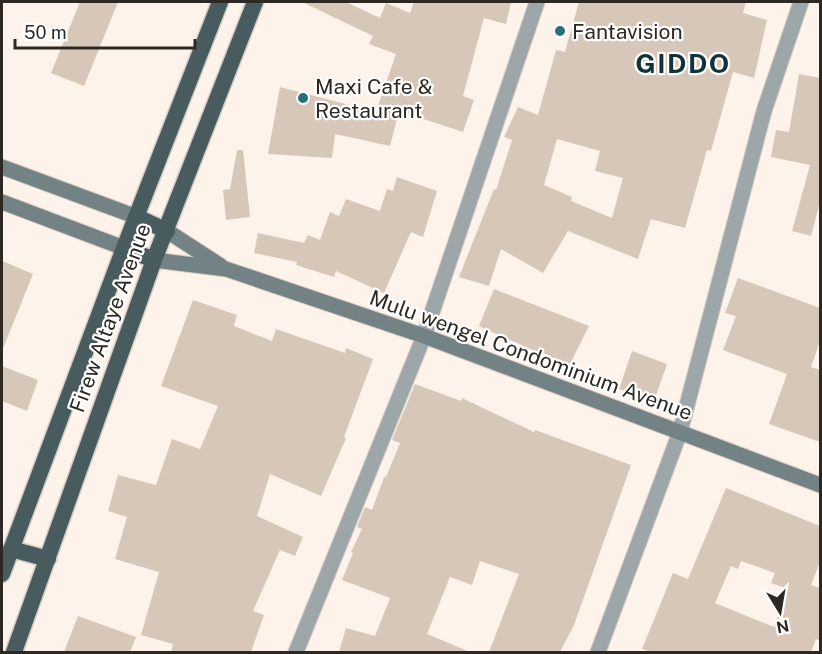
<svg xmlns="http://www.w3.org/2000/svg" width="822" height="654" font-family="'Public Sans',sans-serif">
  <rect width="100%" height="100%" fill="#fdf3ea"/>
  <!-- building -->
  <path fill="#d7c7b9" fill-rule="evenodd" d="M 80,2 L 118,2 L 84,86 L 51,73 Z
    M 302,2 L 346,2 L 380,18 L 386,3 L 410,13 L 414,2 L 511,2 L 506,24 L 484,18 L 463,96 L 474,100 L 463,132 L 399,111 L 390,146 L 335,134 L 332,158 L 268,154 L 280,87 L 376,112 L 396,54 L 369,44 L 373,36 Z
    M 579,2 L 746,2 L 743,13 L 767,20 L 754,78 L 733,72 L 711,151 L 707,150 L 685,228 L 651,219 L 638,259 L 568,231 L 543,273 L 501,249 L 489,286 L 459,277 L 494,189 L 496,190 L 512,140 L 504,137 L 518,107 L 538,115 L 556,50 L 565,52 ZM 557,139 L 600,151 L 595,171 L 623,178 L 612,218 L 571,201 L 572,197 L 544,185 Z
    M 799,74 L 820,78 L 820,202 L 811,236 L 792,231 L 810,165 L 771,157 L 776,130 L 789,132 Z
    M 237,150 L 243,150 L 250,217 L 226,220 L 223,190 L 230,189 Z
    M 397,177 L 437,191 L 423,237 L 411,232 L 384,293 L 336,271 L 334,277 L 296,265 L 297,262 L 254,253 L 258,233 L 304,243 L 308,235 L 320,240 L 330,212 L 339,216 L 346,199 L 380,211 L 387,189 L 393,191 Z
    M 2,261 L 33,274 L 2,351 Z
    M 738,278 L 820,308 L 820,341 L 811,367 L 820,370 L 820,442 L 769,424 L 787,374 L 723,350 L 736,316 L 725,313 Z
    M 494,289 L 589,326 L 569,366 L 538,350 L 537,352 L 479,326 Z
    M 193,300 L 237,315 L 234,326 L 272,341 L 276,329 L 345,353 L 346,348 L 373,359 L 344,437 L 346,438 L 321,496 L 270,474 L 257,516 L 303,537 L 295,556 L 280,550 L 253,611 L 264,615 L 251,652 L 171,652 L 173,644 L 141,635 L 159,572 L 115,559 L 127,517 L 108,511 L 118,475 L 156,485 L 172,439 L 200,449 L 218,406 L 161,386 Z
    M 632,351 L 667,364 L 654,401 L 619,389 Z
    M 2,366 L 38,380 L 27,411 L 2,401 Z
    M 415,384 L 461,401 L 462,398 L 534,432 L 535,430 L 631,465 L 574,625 L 560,652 L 489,652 L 519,574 L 480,561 L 472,585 L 450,577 L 427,634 L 470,652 L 339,652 L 346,628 L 375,636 L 390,598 L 342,580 L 353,553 L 351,552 L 362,529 L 357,527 L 365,507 L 372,510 L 384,477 L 386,477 L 400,443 L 392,440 Z
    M 726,488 L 820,526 L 820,562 L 811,585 L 820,588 L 820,641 L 816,639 L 811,652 L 652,652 L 642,649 L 673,573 L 688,579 ZM 741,561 L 775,573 L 771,583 L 788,589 L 774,627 L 715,603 L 731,566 L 738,569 Z
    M 78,616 L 136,637 L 130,652 L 64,652 Z"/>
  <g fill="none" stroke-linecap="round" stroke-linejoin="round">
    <defs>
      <path id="minor" d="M 296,652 L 424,336 L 537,2
        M 598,652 L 680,432 L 764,111 L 801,2"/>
      <path id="secondary" d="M 2,167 L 137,217
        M 2,202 L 124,248
        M 167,231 L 221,266
        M 154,260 L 226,269 L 424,336 L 820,485"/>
      <path id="trunk" d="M 137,217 L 167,231
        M 124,248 L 154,260
        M 11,549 L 48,559
        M 2,574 L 124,248 L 220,2
        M 14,652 L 154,260 L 255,2"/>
    </defs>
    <!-- minor casing -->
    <use href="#minor" stroke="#d8cec6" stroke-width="17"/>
    <!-- secondary casing -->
    <use href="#secondary" stroke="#d8cec6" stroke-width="17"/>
    <!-- trunk casing -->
    <use href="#trunk" stroke="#d8cec6" stroke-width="19"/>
    <!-- minor -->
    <use href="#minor" stroke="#9da7a9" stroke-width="15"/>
    <!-- secondary -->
    <use href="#secondary" stroke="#738284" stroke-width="15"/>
    <!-- trunk -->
    <use href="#trunk" stroke="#485c5f" stroke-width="16"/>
  </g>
  <!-- markers -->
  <g fill="#27707a" stroke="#fff" stroke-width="2">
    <circle cx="560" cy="31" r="6"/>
    <circle cx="303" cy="98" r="6"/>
  </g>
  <g text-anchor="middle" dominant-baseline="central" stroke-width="4.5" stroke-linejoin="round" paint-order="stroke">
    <!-- poi labels -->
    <g font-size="21" fill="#2d2822" stroke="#fff" text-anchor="start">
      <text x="572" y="31">Fantavision</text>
      <text x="315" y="86">Maxi Cafe &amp;<tspan x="315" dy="24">Restaurant</tspan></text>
    </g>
    <!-- street labels -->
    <g font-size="21" fill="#2d2822" stroke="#fff">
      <text transform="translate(110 318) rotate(-70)">Firew Altaye Avenue</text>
      <text transform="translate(531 355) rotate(20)">Mulu wengel Condominium Avenue</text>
    </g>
    <!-- district labels -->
    <g font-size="27" font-weight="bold" letter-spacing="1.5" fill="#113338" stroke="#fff">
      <text x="683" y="63">GIDDO</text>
    </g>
  </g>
  <!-- border -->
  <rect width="822" height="654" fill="none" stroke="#2d2822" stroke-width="6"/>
  <!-- north arrow -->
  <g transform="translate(780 612) rotate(169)" stroke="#ffffff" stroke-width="4.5" paint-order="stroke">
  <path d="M0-4.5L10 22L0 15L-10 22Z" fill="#2d2822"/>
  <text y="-9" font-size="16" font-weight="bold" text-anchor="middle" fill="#2d2822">N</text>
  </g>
  <!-- scale -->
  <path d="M15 39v9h180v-9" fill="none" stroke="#2d2822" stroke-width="3"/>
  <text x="24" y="39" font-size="18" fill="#2d2822" stroke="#ffffff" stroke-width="4.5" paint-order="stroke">50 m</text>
</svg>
